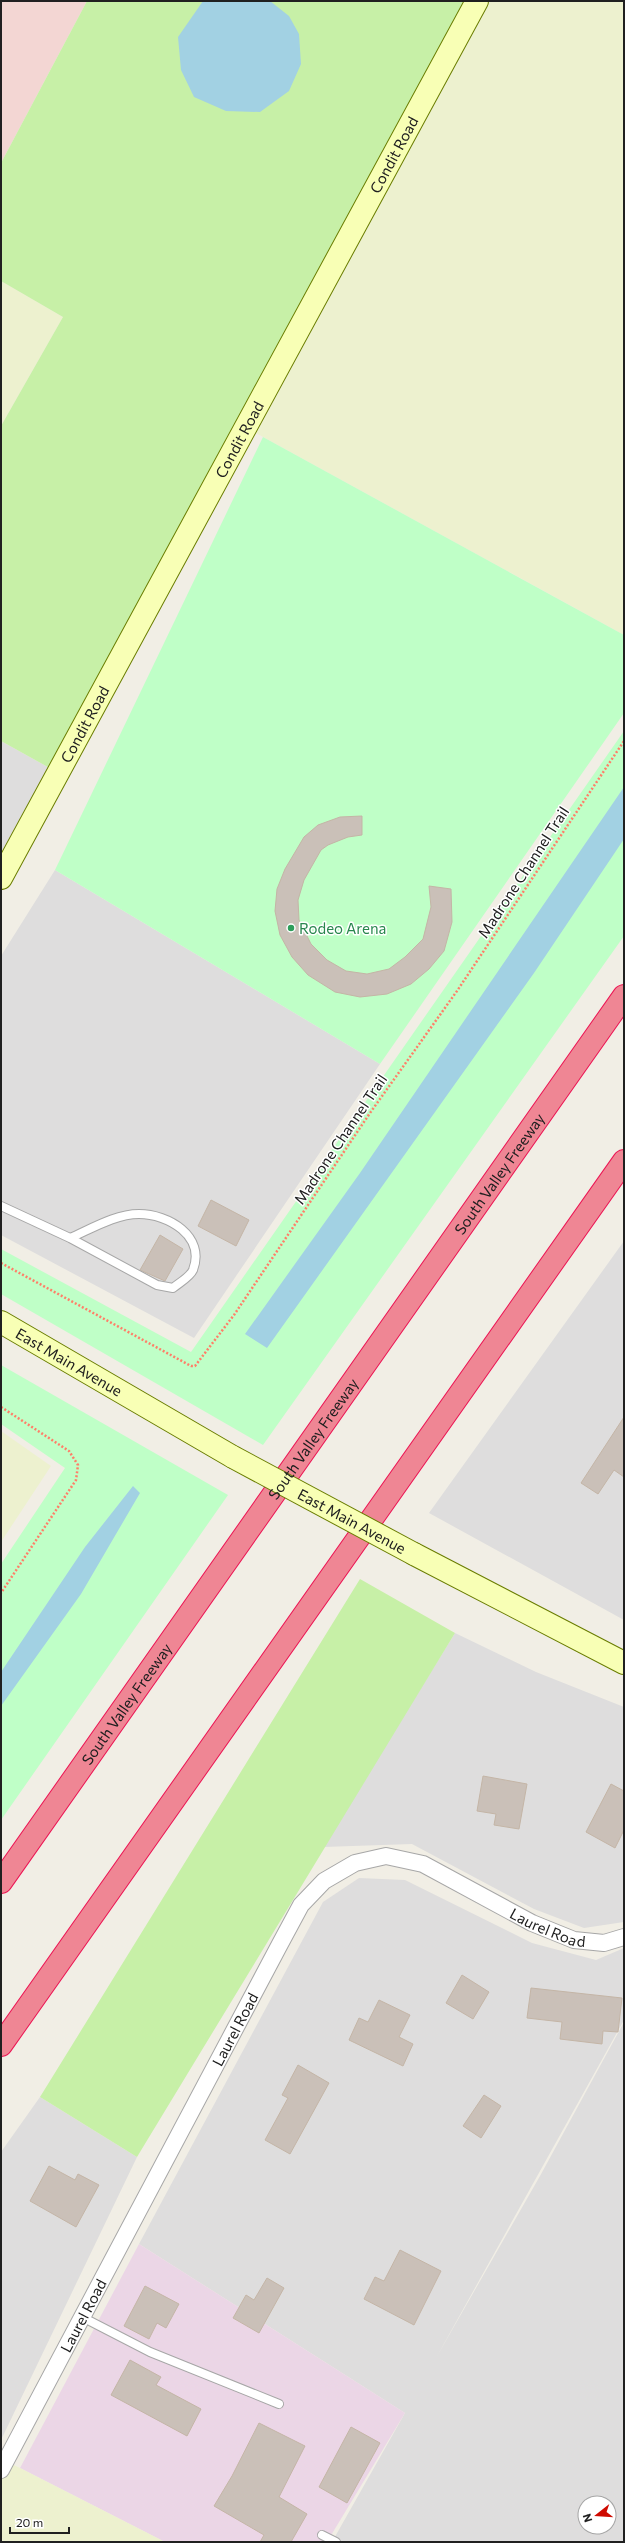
<svg xmlns="http://www.w3.org/2000/svg" width="625" height="2543" font-family="Commissioner,sans-serif">
  <rect width="100%" height="100%" fill="#f1eee5"/>
  <!-- residential -->
  <path fill="#dedddd" fill-rule="evenodd" d="M 1,741 L 55,771 L 1,870 Z
    M 55,870 L 380,1064 L 194,1338 L 1,1235 L 1,956 Z
    M 624,1241 L 624,1620 L 429,1513 Z
    M 455,1633 L 536,1672 L 624,1707 L 624,1922 L 584,1928 L 534,1909 L 412,1844 L 323,1847 Z
    M 359,1878 L 405,1880 L 532,1943 L 596,1960 L 624,1948 L 624,2020 L 436,2358 L 540,2176 L 624,2022 L 624,2542 L 332,2542 L 405,2413 L 139,2244 L 323,1902 ZM 585,2503 L 609,2503 L 609,2527 L 585,2527 Z
    M 40,2097 L 137,2157 L 1,2440 L 1,2152 Z"/>
  <!-- commercial -->
  <path fill="#f3d6d3" d="M 1,1 L 87,1 L 1,163 Z"/>
  <!-- industrial -->
  <path fill="#ebd6e6" d="M 139,2244 L 405,2413 L 327,2542 L 165,2542 L 20,2468 Z"/>
  <!-- farmland -->
  <path fill="#edf1cf" d="M 475,1 L 624,1 L 624,635 L 243,426 Z
    M 1,281 L 63,317 L 1,426 Z
    M 1,1431 L 51,1466 L 1,1542 Z
    M 1,2459 L 20,2468 L 165,2542 L 1,2542 Z"/>
  <!-- grass -->
  <path fill="#c7f0a7" d="M 87,1 L 475,1 L 55,771 L 1,741 L 1,426 L 63,317 L 1,281 L 1,163 Z
    M 360,1579 L 455,1633 L 137,2157 L 40,2097 Z"/>
  <!-- park -->
  <path fill="#bfffc7" d="M 263,437 L 624,635 L 624,713 L 380,1064 L 55,870 Z
    M 624,731 L 624,936 L 263,1445 L 1,1294 L 1,1249 L 191,1352 Z
    M 1,1365 L 228,1495 L 1,1820 L 1,1564 L 65,1468 L 1,1424 Z"/>
  <!-- water -->
  <path fill="#a2d1e3" d="M 203,1 L 270,1 L 289,16 L 299,34 L 301,64 L 289,91 L 260,112 L 226,111 L 194,97 L 181,70 L 178,37 Z
    M 624,787 L 624,839 L 534,973 L 267,1348 L 245,1334 L 360,1173 Z
    M 133,1486 L 140,1493 L 81,1594 L 1,1706 L 1,1672 L 85,1547 Z"/>
  <!-- building -->
  <path fill="#cac0b8" stroke="#c4b5a6" d="M 362,816 L 362,835 L 348,837 L 328,845 L 321,850 L 304,880 L 298,900 L 299,920 L 311,944 L 327,960 L 346,971 L 367,974 L 389,969 L 405,957 L 423,939 L 431,907 L 429,886 L 451,889 L 452,922 L 444,951 L 429,969 L 411,984 L 387,994 L 360,997 L 335,992 L 308,975 L 292,957 L 280,935 L 275,911 L 277,889 L 285,869 L 304,837 L 318,825 L 340,817 Z
    M 211,1200 L 249,1220 L 236,1246 L 198,1226 Z
    M 160,1235 L 183,1249 L 165,1281 L 140,1270 Z
    M 624,1417 L 624,1477 L 614,1470 L 598,1494 L 581,1483 Z
    M 483,1776 L 527,1784 L 519,1829 L 494,1825 L 496,1814 L 477,1811 Z
    M 611,1784 L 624,1791 L 624,1830 L 615,1848 L 586,1832 Z
    M 462,1975 L 489,1992 L 473,2019 L 446,2003 Z
    M 531,1988 L 622,1998 L 618,2032 L 603,2031 L 602,2044 L 560,2039 L 562,2022 L 527,2018 Z
    M 379,2000 L 410,2015 L 399,2037 L 413,2044 L 403,2066 L 349,2040 L 359,2018 L 368,2022 Z
    M 298,2065 L 329,2083 L 290,2154 L 265,2140 L 288,2098 L 282,2095 Z
    M 484,2095 L 501,2106 L 481,2138 L 463,2126 Z
    M 49,2166 L 75,2180 L 78,2174 L 99,2185 L 76,2227 L 30,2201 Z
    M 400,2250 L 441,2271 L 414,2325 L 364,2299 L 375,2277 L 384,2281 Z
    M 267,2278 L 284,2288 L 259,2333 L 233,2318 L 246,2295 L 254,2300 Z
    M 145,2286 L 179,2304 L 166,2328 L 157,2323 L 149,2339 L 124,2326 Z
    M 130,2360 L 161,2377 L 156,2385 L 201,2409 L 187,2436 L 111,2395 Z
    M 259,2423 L 305,2446 L 279,2497 L 307,2514 L 291,2542 L 260,2542 L 264,2535 L 214,2506 L 232,2476 Z
    M 351,2427 L 380,2443 L 347,2503 L 319,2487 Z"/>
  <g fill="none" stroke-linecap="round" stroke-linejoin="round">
    <defs>
      <path id="lane" d="M 1,1206 L 70,1238 L 157,1285 L 173,1288 C 179,1283 190,1277 193,1270 C 206,1236 168,1214 139,1214 C 115,1214 91,1229 70,1238
        M 82,2317 L 150,2352 L 279,2404
        M 322,2535 L 336,2542"/>
      <g id="street">
        <path id="s1" d="M 1,2470 L 280,1944 L 301,1905 L 324,1881 L 355,1863 L 386,1856 L 423,1864 L 532,1923 L 574,1940 L 604,1943 L 624,1937"/>
      </g>
      <g id="secondary">
        <path id="s2" d="M 1,878 L 477,1"/>
        <path id="s3" d="M 1,1322 L 233,1457"/>
        <path d="M 414,1554 L 624,1663"/>
      </g>
      <g id="highway">
        <path id="s4" d="M 1,1882 L 624,996"/>
        <path d="M 1,2045 L 624,1161"/>
      </g>
    </defs>
    <!-- lane casing -->
    <use href="#lane" stroke="#a7a7a7" stroke-width="10"/>
    <!-- street casing -->
    <use href="#street" stroke="#a7a7a7" stroke-width="18"/>
    <!-- secondary casing -->
    <use href="#secondary" stroke="#6a7d00" stroke-width="24"/>
    <!-- highway casing -->
    <use href="#highway" stroke="#ec1554" stroke-width="24"/>
    <!-- path -->
    <path stroke="#ff7f68" stroke-width="2.5" stroke-dasharray="2 2" stroke-linecap="butt" d="M 1,1263 L 191,1366 L 195,1366 L 234,1315 L 370,1113 L 457,991 L 624,741
      M 1,1407 L 69,1451 L 78,1465 L 76,1480 L 1,1593"/>
    <!-- lane -->
    <use href="#lane" stroke="#fff" stroke-width="8"/>
    <!-- street -->
    <use href="#street" stroke="#fff" stroke-width="16"/>
    <!-- secondary -->
    <use href="#secondary" stroke="#f8ffb5" stroke-width="22"/>
    <!-- highway -->
    <use href="#highway" stroke="#ef8694" stroke-width="22"/>
    <defs>
      <g id="secondary-bridge">
        <path id="s5" d="M 233,1457 L 414,1554"/>
      </g>
    </defs>
    <!-- secondary-bridge casing -->
    <use href="#secondary-bridge" stroke="#6a7d00" stroke-width="24" stroke-linecap="butt"/>
    <!-- secondary-bridge -->
    <use href="#secondary-bridge" stroke="#f8ffb5" stroke-width="22"/>
  </g>
  <!-- markers -->
  <circle fill="#2e9e5b" stroke="#fff" stroke-width="1.5" cx="291" cy="928" r="4"/>
  <g text-anchor="middle" dominant-baseline="central" stroke-width="3" stroke-linejoin="round" paint-order="stroke">
    <!-- street labels -->
    <g font-size="15" fill="#202020" stroke="#fff">
      <text stroke="none"><textPath href="#s2" startOffset="823">Condit Road</textPath></text>
      <text stroke="none"><textPath href="#s2" startOffset="499">Condit Road</textPath></text>
      <text stroke="none"><textPath href="#s2" startOffset="175">Condit Road</textPath></text>
      <text transform="translate(523 872) rotate(-57)">Madrone Channel Trail</text>
      <text transform="translate(340 1139) rotate(-56)">Madrone Channel Trail</text>
      <text stroke="none"><textPath href="#s4" startOffset="866">South Valley Freeway</textPath></text>
      <text stroke="none"><textPath href="#s3" startOffset="79">East Main Avenue</textPath></text>
      <text stroke="none"><textPath href="#s4" startOffset="542">South Valley Freeway</textPath></text>
      <text stroke="none"><textPath href="#s5" startOffset="135">East Main Avenue</textPath></text>
      <text stroke="none"><textPath href="#s4" startOffset="218">South Valley Freeway</textPath></text>
      <text stroke="none"><textPath href="#s1" startOffset="919">Laurel Road</textPath></text>
      <text stroke="none"><textPath href="#s1" startOffset="499">Laurel Road</textPath></text>
      <text stroke="none"><textPath href="#s1" startOffset="175">Laurel Road</textPath></text>
    </g>
    <!-- leisure labels -->
    <g font-size="15" fill="#27864d" stroke="#fff" text-anchor="start">
      <text x="299" y="928">Rodeo Arena</text>
    </g>
  </g>
  <!-- border -->
  <rect width="625" height="2543" fill="none" stroke="#202020" stroke-width="4"/>
  <!-- north arrow -->
  <g transform="translate(597 2515) rotate(253)"><circle r="19" fill="#ffffff" stroke="#a6a6a6"/>
  <path d="M0-3L7 15L0 10L-7 15Z" fill="#cf0a00"/>
  <text y="-6" font-size="11" font-weight="bold" text-anchor="middle" fill="#202020">N</text>
  </g>
  <!-- scale -->
  <path d="M10 2527v6h59v-6" fill="none" stroke="#202020" stroke-width="2"/>
  <text x="16" y="2527" font-size="12" fill="#202020" stroke="#ffffff" stroke-width="3" paint-order="stroke">20 m</text>
</svg>
